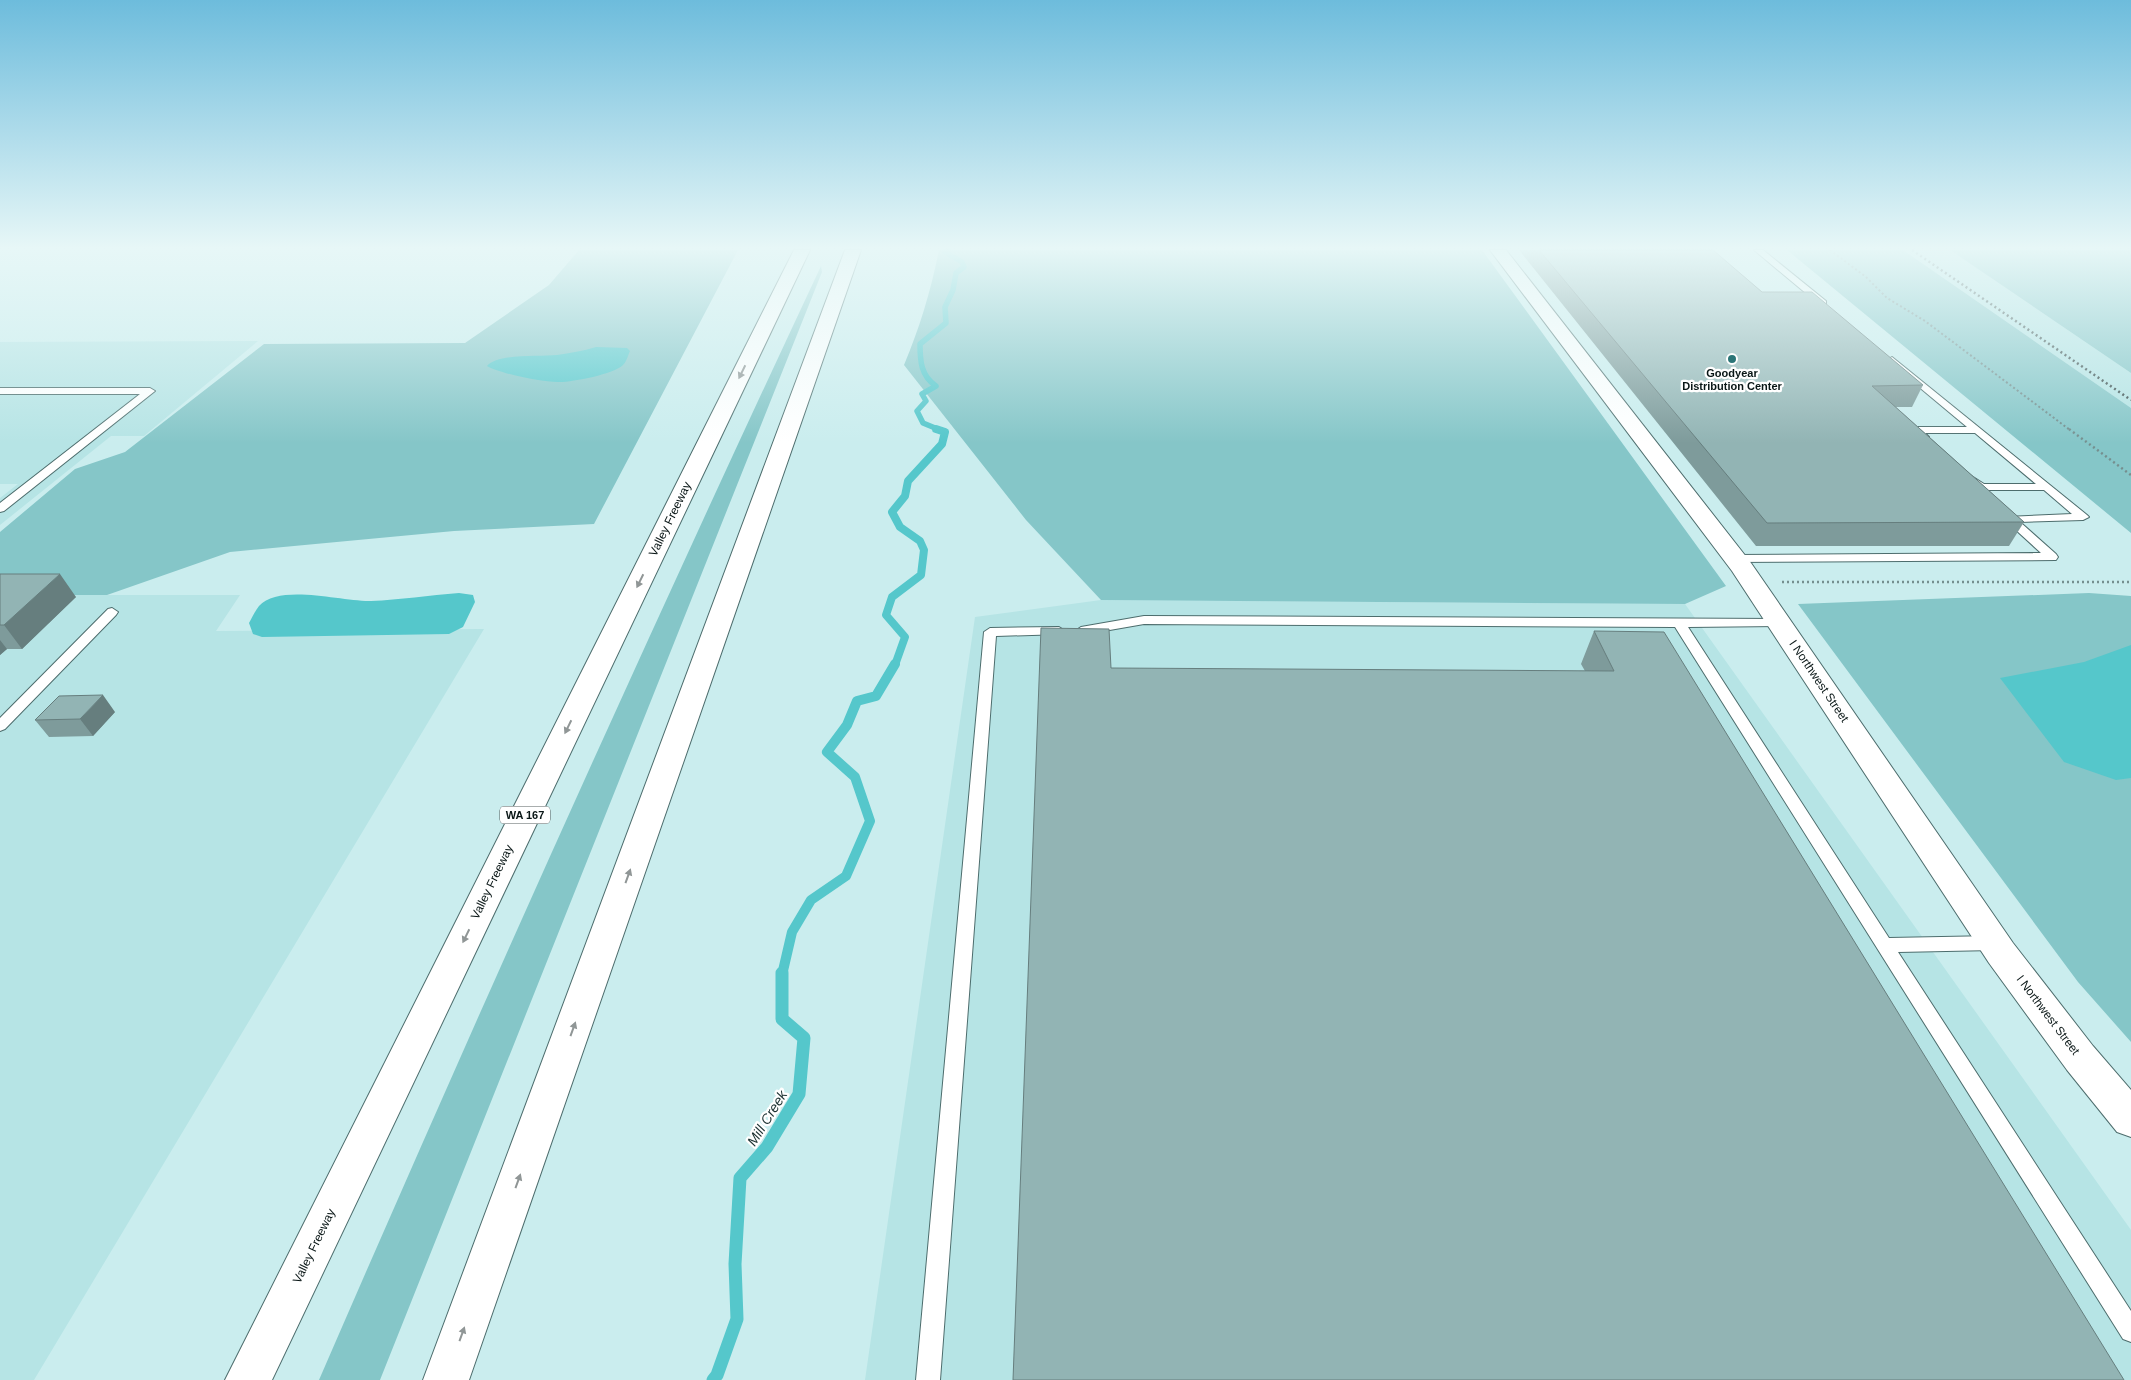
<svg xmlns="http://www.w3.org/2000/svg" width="2131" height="1380" font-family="Helvetica,sans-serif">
  <rect width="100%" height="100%" fill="#caedee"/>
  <!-- built -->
  <path fill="#b6e4e5" d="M 1903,250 L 1950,250 L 2131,373 L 2131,408 Z
    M 258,341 L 144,436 L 111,436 L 0,525 L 0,498 L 18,484 L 0,484 L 0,342 Z
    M 0,595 L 240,595 L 216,631 L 484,629 L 34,1380 L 0,1380 Z
    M 1101,600 L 1685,604 L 2131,1230 L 2131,1380 L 865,1380 L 975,617 Z"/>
  <!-- green -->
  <path fill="#85c6c8" d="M 579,250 L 738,250 L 594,524 L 454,531 L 230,552 L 107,595 L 0,595 L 0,532 L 75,469 L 125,452 L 264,344 L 465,343 L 549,285 Z
    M 939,250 L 1482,250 L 1726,586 L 1685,604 L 1101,600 L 1026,520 L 904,365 C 920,327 931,290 939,250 Z
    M 1787,250 L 1903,250 L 2131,408 L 2131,533 Z
    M 1950,250 L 2131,250 L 2131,373 Z
    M 821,266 L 822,272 L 380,1380 L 319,1380 C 481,1006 648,635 821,266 Z
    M 2089,593 L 2131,596 L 2131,1042 L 2078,982 L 1798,604 Z"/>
  <!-- water -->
  <path fill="#55c7cb" d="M 596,347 L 627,348 L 630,351 C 628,355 627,361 623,365 C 614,374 573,382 560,382 C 545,383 498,373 487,366 C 497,353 540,357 557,355 C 570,353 583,351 596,347 Z
    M 459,593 L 473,595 L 475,602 L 463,627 L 449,634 L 262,637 L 253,634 L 249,623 C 252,618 255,611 259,606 C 280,583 343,602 371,601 C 400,600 429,595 459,593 Z
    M 2131,645 L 2131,778 L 2116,780 L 2064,762 L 2000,678 L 2084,662 Z"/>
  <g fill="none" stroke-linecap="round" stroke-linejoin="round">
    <!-- stream-far3 -->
    <path stroke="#55c7cb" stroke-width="5.5" d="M 940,430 L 923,423 L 917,411 L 926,401 L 922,394 L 936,386 C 921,376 920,361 920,344 L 946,323 L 945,307 L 953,290 L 956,273 L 964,267 L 962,262 L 945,252 L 948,250"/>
    <!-- stream-far2 -->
    <path stroke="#55c7cb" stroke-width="8" d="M 895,665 L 905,637 L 886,615 L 892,597 L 921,575 L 924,550 L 920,541 L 900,527 L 892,512 L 905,496 L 908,481 L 942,444 L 945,432 L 936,429"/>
    <!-- stream-far1 -->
    <path stroke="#55c7cb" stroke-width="10" d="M 782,975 L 792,932 L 811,900 L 846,876 L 870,821 L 855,777 L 827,752 L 847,725 L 857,701 L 876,696 L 895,664"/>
    <!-- stream -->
    <path stroke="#55c7cb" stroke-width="13" d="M 713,1380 L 717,1375 L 737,1319 L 735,1264 L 740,1178 L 767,1147 L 799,1094 L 804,1038 L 782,1019 L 782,973"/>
    <defs>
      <path id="service" d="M 1754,250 L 1763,250 L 1826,301 L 1826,305 L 1820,305 Z
        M 1892,357 L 2087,515 L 2089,517 L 2083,520 L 2020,522 L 2056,554 L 2058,557 L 2056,560 L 1732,562 L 1730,559 L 1732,556 L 1736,555 L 2041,553 L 2006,521 L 2004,519 L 2006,517 L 2072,514 L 2044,490 L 1981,490 L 1966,480 L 1965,478 L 1966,476 L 1970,475 L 1984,484 L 2036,484 L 1975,433 L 1925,433 L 1929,437 L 1924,440 L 1911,432 L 1911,428 L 1915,427 L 1967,427 L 1889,362 L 1887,360 Z
        M 0,388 L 150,388 L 155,391 L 4,511 L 0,512 L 0,503 L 140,394 L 0,394 Z
        M 112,608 L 118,612 L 116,615 L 5,729 L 0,731 L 0,718 L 108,609 Z
        M 1144,616 L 1784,619 L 1785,622 L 1779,626 L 1688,627 L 1889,938 L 1994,936 L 2000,938 L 2003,943 L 2000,948 L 1994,950 L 1898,952 L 2131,1311 L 2131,1342 L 2123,1339 L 1675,627 L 1144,624 L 1081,635 L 1075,631 L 1081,627 Z
        M 1059,627 L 1065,631 L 1064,634 L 996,636 L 940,1380 L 916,1380 L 984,632 L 990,628 Z"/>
      <path id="minor" d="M 1490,250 L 1506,250 L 1751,563 L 2013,943 L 2093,1046 L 2131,1090 L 2131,1137 L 2117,1132 L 2067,1070 L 1989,963 L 1732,571 Z"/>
      <path id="motorway" d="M 794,250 L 810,250 L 272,1380 L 225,1380 Z
        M 845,250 L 861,250 L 469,1380 L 423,1380 Z"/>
    </defs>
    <!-- service casing -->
    <use href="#service" stroke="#4d6d6d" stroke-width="2"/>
    <!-- minor casing -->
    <use href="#minor" stroke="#4d6d6d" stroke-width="2"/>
    <!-- motorway casing -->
    <use href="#motorway" stroke="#4d6d6d" stroke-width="2"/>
    <!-- path-far1 -->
    <path stroke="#758f8f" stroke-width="2" stroke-dasharray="2 2.5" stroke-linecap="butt" d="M 1830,250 L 1866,277 L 1887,298 L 1925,321 L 2070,430"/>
    <!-- path -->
    <path stroke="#758f8f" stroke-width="2.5" stroke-dasharray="2 3" stroke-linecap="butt" d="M 2069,429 L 2131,475
      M 1782,582 L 2131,582"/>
    <!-- service -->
    <use href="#service" fill="#fff" fill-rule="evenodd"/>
    <!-- minor -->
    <use href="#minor" fill="#fff" fill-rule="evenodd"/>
    <!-- motorway -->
    <use href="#motorway" fill="#fff" fill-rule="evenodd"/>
    <!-- rail -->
    <path stroke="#3c4f4f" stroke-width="2.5" stroke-dasharray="2 3" stroke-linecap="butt" d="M 1912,250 L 2131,400"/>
  </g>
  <!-- wall -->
  <path fill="#7e9b9b" d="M 1519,250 L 1713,250 L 1762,292 L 1923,385 L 1912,407 L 1896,407 L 2024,522 L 2009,546 L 1756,546 Z
    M 0,574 L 76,597 L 22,649 L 7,649 L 0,655 Z
    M 1594,631 L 2124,1380 L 1585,671 L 1581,664 Z
    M 115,712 L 93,736 L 49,737 L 35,720 Z"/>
  <!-- shaded-wall -->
  <path fill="#667e7e" d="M 60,574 L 76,597 L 22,649 L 4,625 Z
    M 0,640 L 7,649 L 0,655 Z
    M 103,695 L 115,712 L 93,736 L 80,719 Z"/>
  <!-- building -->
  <path fill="#92b4b4" stroke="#667e7e" d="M 1539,250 L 1713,250 L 1762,292 L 1812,292 L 1923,385 L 1872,386 L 2024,522 L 1767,523 Z
    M 0,574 L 60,574 L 4,625 L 0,625 Z
    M 1041,628 L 1109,629 L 1111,668 L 1614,671 L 1594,631 L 1664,632 L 2124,1380 L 1013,1380 Z
    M 103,695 L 80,719 L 35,720 L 59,696 Z"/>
  <!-- one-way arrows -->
  <defs><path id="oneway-solid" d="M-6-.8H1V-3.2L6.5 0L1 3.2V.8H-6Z" transform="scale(1.25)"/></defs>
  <g fill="#909696">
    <use href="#oneway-solid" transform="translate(742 372) rotate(116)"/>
    <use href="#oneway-solid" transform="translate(640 581) rotate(116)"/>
    <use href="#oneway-solid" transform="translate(568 727) rotate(116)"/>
    <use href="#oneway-solid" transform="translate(628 876) rotate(-70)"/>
    <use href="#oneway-solid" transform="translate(466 936) rotate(116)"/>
    <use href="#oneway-solid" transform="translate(573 1029) rotate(-70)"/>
    <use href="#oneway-solid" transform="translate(518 1181) rotate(-70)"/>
    <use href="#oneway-solid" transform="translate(462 1334) rotate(-70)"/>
  </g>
  <!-- sky -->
  <linearGradient id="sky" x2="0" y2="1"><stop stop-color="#6dbcdc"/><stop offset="0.56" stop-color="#e7f7f7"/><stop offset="1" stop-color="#e7f7f7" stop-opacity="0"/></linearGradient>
  <rect width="2131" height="443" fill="url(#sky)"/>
  <!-- markers -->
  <circle fill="#2b7577" stroke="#fff" stroke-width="2" cx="1732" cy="359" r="5"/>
  <g text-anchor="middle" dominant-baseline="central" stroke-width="4.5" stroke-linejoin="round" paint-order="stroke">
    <!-- far-poi labels -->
    <g font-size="11" font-weight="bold" fill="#091616" stroke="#fff">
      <text x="1732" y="373">Goodyear<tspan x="1732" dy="13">Distribution Center</tspan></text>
    </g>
    <!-- shield labels -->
    <rect fill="#fff" stroke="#535c5c" stroke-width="1" x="500" y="806.5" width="50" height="17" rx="4"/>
    <g font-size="11" font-weight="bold" fill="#091616">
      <text x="525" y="815">WA 167</text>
    </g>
    <!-- street labels -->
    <g font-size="12" fill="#091616" stroke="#fff">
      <text transform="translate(670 519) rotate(-64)">Valley Freeway</text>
      <text transform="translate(1819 681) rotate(56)">I Northwest Street</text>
      <text transform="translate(492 882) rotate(-64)">Valley Freeway</text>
      <text transform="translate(2048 1015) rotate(53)">I Northwest Street</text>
      <text transform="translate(314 1246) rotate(-64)">Valley Freeway</text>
    </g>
    <!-- water labels -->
    <g font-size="14" font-style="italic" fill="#1b3030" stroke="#fff">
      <text transform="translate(767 1118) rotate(-58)">Mill Creek</text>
    </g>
  </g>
</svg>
